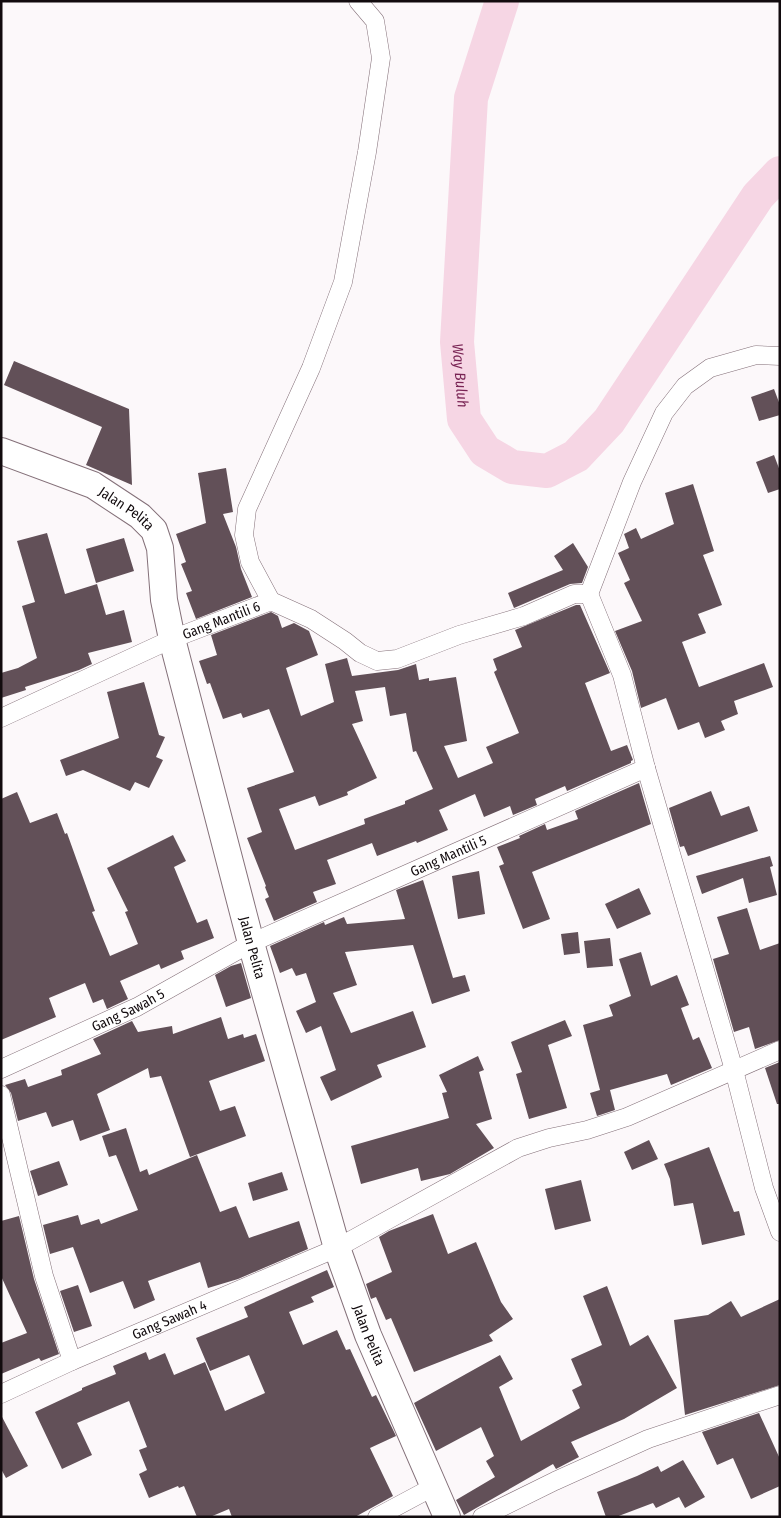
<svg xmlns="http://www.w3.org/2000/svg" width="781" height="1518" font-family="'Fira Sans Condensed',sans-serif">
  <rect width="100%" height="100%" fill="#fcf8fa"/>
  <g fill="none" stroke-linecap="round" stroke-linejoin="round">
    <!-- river -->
    <path stroke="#f6d6e4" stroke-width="34" id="s1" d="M 502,1 L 471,98 L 457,342 L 464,419 L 485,451 L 512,467 L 547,471 L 576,456 L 609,421 L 758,196 L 780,173"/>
  </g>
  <!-- building -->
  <path fill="#625058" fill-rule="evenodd" d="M 14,361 L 129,409 L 132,485 L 86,465 L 102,427 L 4,385 Z
    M 774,389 L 780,405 L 780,415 L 759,421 L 751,397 Z
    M 774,455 L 780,471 L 780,489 L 768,493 L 756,462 Z
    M 226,468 L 233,512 L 223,514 L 236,547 L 241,569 L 252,597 L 196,619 L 186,593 L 192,591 L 181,564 L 186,562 L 176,534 L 206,523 L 198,473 Z
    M 693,484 L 714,551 L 703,555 L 722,605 L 698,614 L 706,633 L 682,642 L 699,687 L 764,663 L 773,687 L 734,701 L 738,714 L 721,721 L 725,730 L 705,738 L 699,722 L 678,730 L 666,698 L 641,708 L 632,671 L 615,631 L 642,621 L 624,583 L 630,580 L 618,553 L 629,548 L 624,534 L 636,528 L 641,539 L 674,524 L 665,493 Z
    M 47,533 L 65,594 L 97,584 L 106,615 L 124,610 L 132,642 L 88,653 L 92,664 L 79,670 L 25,687 L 26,690 L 1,698 L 1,673 L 18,668 L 37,658 L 22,606 L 35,602 L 17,541 Z
    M 124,538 L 134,571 L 96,583 L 86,549 Z
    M 573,543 L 588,567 L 582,583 L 570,584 L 514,608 L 508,593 L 563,570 L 554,556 Z
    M 576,605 L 580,605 L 610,673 L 585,683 L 611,751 L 627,745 L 633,760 L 631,761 L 631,763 L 567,791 L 565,786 L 535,799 L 537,805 L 513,815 L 510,806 L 484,817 L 475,794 L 439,810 L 448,830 L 417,843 L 416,841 L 377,856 L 372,843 L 327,860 L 336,884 L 313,892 L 317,902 L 274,921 L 265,899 L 269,897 L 265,887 L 266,886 L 247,838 L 262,832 L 247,788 L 294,772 L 269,709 L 243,718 L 241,713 L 223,719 L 210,683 L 207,684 L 199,661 L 217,655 L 211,635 L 271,612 L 278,616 L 282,628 L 294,623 L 309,631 L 318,655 L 286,668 L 301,716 L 334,702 L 325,664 L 347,658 L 352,676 L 398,670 L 416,664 L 419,680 L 429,678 L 429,681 L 456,677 L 467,741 L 444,746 L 458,778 L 493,763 L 486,747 L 519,733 L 494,672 L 497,670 L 493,659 L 522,647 L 515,630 ZM 385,687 L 390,716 L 406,713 L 413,752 L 416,751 L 433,789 L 405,801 L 405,804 L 364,819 L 365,824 L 295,850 L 279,809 L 315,796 L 319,806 L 348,795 L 347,792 L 377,778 L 352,724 L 363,721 L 355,691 Z
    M 144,682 L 159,735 L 165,737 L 156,757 L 163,760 L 149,788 L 135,782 L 130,791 L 83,770 L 66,776 L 60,760 L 119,738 L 107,692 Z
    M 639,783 L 651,824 L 532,872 L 550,919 L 523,929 L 499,866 L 504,864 L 497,847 L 520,838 L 519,836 L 545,824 L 547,830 L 578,819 L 575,811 Z
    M 711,791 L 721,816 L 749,806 L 758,831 L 688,856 L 684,846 L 680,847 L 669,808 Z
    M 17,792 L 30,823 L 57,813 L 65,834 L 67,833 L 95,911 L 92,912 L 110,956 L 138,944 L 125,912 L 128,911 L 107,868 L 173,835 L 186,861 L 174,867 L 197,923 L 207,919 L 214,938 L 181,951 L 184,959 L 161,969 L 159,964 L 120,981 L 128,999 L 107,1009 L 103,999 L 93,1003 L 85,983 L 49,998 L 56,1017 L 1,1040 L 1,799 Z
    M 770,856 L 773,866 L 770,867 L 777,895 L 749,903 L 743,878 L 702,894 L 696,876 Z
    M 479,871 L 485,914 L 458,919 L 452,876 Z
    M 423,880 L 453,978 L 465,975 L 470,991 L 432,1004 L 413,945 L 345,952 L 357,985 L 333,993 L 351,1033 L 413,1011 L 426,1047 L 377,1065 L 382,1077 L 331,1101 L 320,1077 L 336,1070 L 321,1026 L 306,1033 L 296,1011 L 316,1002 L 306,973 L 296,976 L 292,968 L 280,973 L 270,946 L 324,922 L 325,925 L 344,917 L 347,924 L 405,919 L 396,890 Z
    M 639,888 L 651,914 L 617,929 L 605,904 Z
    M 747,908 L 760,950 L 780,943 L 780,1040 L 755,1049 L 749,1027 L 734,1032 L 713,959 L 729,954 L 717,917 Z
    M 578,932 L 580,953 L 564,955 L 561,934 Z
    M 610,938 L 613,966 L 587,968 L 584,941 Z
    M 641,952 L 651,986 L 677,975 L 689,1005 L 681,1008 L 693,1040 L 699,1037 L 712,1068 L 671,1085 L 667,1074 L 610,1090 L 615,1110 L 597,1116 L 590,1093 L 600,1090 L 583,1025 L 613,1016 L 609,1005 L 631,996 L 619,959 Z
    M 241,963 L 251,998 L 226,1007 L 215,975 L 231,966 Z
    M 221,1017 L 228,1039 L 243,1034 L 244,1038 L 256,1034 L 265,1061 L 209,1081 L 220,1111 L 235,1106 L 246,1136 L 190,1157 L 161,1076 L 150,1078 L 148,1068 L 97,1094 L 110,1130 L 80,1141 L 73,1120 L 52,1127 L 46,1112 L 18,1121 L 11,1093 L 5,1085 L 25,1079 L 28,1087 L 62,1075 L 61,1070 L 101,1054 L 93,1039 L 132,1021 L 138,1032 L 172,1026 L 173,1034 Z
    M 565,1020 L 572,1036 L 548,1045 L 567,1108 L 529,1119 L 516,1074 L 522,1072 L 511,1042 Z
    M 478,1056 L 484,1070 L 479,1072 L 492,1119 L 476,1124 L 494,1148 L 450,1174 L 421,1181 L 418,1168 L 361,1184 L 351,1146 L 449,1118 L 442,1093 L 447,1092 L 439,1075 Z
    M 780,1062 L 780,1104 L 777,1104 L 765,1068 Z
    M 126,1128 L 140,1172 L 147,1169 L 149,1175 L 197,1155 L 220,1212 L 236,1206 L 249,1238 L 299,1221 L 308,1249 L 238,1279 L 208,1288 L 200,1262 L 148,1281 L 155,1300 L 134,1309 L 123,1281 L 90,1293 L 73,1247 L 50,1254 L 43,1225 L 78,1215 L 81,1225 L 99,1219 L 101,1224 L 138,1210 L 116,1155 L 109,1157 L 102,1136 Z
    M 649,1140 L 658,1159 L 632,1170 L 624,1152 Z
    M 709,1147 L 734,1212 L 739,1211 L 745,1235 L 702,1245 L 693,1203 L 674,1206 L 670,1179 L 664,1164 Z
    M 59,1161 L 68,1185 L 38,1196 L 30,1171 Z
    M 282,1172 L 288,1190 L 253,1201 L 248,1183 Z
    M 581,1180 L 591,1221 L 555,1230 L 545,1189 Z
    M 433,1214 L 448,1254 L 476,1242 L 501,1302 L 513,1319 L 489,1335 L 493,1341 L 414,1372 L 391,1318 L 386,1320 L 376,1297 L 371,1299 L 366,1284 L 392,1272 L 379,1237 L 389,1231 Z
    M 19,1216 L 34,1279 L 59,1354 L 41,1361 L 39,1358 L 1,1374 L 1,1343 L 27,1333 L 1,1276 L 1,1221 Z
    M 327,1270 L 334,1287 L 311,1297 L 314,1302 L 289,1312 L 303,1345 L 337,1330 L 346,1350 L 350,1349 L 372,1397 L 376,1395 L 396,1436 L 370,1448 L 393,1496 L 355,1517 L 232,1517 L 229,1509 L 210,1517 L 197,1517 L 184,1486 L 179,1488 L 178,1486 L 149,1498 L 139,1474 L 147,1470 L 139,1450 L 147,1447 L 129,1401 L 77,1423 L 92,1455 L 62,1469 L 35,1412 L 82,1390 L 82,1388 L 116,1374 L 113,1366 L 146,1352 L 149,1360 L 165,1353 L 174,1375 L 205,1362 L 225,1411 L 265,1393 L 249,1355 L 210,1371 L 196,1338 L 248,1317 L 244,1307 Z
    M 78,1285 L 92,1326 L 74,1332 L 60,1291 Z
    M 607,1286 L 630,1346 L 648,1335 L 677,1388 L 624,1419 L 571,1442 L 579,1457 L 556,1469 L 553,1464 L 464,1515 L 456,1500 L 495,1477 L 486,1461 L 494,1456 L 481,1427 L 436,1451 L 414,1403 L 500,1355 L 513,1379 L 499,1387 L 521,1441 L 580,1408 L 572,1390 L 582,1385 L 571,1359 L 602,1345 L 583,1296 Z
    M 780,1299 L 780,1385 L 685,1415 L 674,1320 L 708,1315 L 731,1301 L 741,1317 Z
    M 759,1413 L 780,1459 L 780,1486 L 751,1499 L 733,1458 L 717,1465 L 702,1432 Z
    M 1,1415 L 28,1466 L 6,1478 L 1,1469 Z
    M 683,1460 L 705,1497 L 685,1508 L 679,1497 L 656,1508 L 653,1503 L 616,1517 L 606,1517 L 597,1492 L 637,1476 L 658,1466 L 661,1472 Z"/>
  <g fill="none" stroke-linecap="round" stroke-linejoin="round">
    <defs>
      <g id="street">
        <path d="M 358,1 L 375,21 L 381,58 L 367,152 L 343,282 L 311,368 L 247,509 L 244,535 L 250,562 L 271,601 L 311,619 L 345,641 L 360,653 L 377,661 L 397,659 L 459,635 L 524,616 L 574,594 L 589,594 L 632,482 L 664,413 L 685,386 L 710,368 L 756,355 L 780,356"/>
        <path d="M 589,594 L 622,675 L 646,768 L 734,1070 L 764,1188 L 780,1232"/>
        <path id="s2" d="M 1,718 L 172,639 L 271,601"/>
        <path id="s3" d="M 1,1069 L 137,1007 L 251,943 L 646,768"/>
        <path d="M 1,1095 L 44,1276 L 72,1361"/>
        <path id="s4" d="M 1,1394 L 72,1361 L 337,1248 L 518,1148 L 549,1138 L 587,1130 L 627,1117 L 780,1050"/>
        <path d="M 377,1517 L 433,1487"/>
        <path d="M 482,1517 L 555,1481 L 648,1439 L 780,1395"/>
      </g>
      <g id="secondary">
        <path id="s5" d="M 1,451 L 93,485 L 140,516 L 154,530 L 160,548 L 164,600 L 172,639 L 251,943 L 337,1248 L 368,1335 L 447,1517"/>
      </g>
    </defs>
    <!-- street casing -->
    <use href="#street" stroke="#847079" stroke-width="19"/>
    <!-- secondary casing -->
    <use href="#secondary" stroke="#847079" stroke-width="28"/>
    <!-- street -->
    <use href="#street" stroke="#fff" stroke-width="18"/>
    <!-- secondary -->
    <use href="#secondary" stroke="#fff" stroke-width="26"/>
  </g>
  <g text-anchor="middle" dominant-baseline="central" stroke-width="5" stroke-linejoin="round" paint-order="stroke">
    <!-- street labels -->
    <g font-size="14" fill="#120b0e" stroke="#fcf8fa">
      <text stroke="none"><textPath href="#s5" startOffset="139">Jalan Pelita</textPath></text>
      <text stroke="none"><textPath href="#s2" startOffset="241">Gang Mantili 6</textPath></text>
      <text stroke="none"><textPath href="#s3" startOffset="496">Gang Mantili 5</textPath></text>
      <text stroke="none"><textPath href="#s5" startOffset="604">Jalan Pelita</textPath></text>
      <text stroke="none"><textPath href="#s3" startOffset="140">Gang Sawah 5</textPath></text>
      <text stroke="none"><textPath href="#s4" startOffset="184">Gang Sawah 4</textPath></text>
      <text stroke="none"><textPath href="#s5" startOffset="1009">Jalan Pelita</textPath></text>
    </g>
    <!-- water labels -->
    <g font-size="15" font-style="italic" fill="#792454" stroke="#fcf8fa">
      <text stroke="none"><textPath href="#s1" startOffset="380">Way Buluh</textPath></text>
    </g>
  </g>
  <!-- border -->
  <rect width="781" height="1518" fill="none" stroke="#120b0e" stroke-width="5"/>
</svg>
